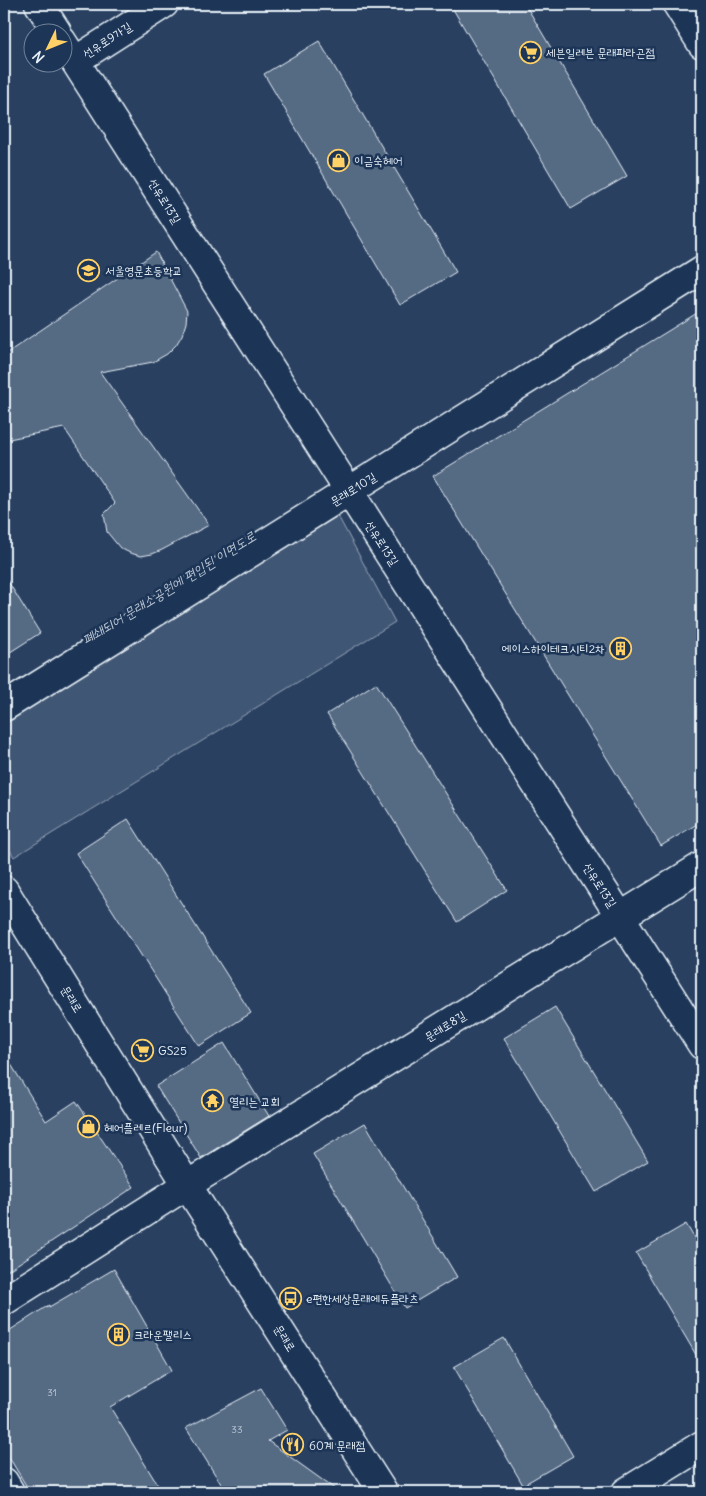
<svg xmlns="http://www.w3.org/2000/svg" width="706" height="1496" font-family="Delius,'Poor Story',sans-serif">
  <rect width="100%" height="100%" fill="#294061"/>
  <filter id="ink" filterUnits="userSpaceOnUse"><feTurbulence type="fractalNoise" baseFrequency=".02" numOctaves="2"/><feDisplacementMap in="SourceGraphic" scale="10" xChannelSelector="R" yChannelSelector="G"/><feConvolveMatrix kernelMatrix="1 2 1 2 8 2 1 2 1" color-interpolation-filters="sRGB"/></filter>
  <g filter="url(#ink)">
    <!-- green -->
    <path fill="#415774" stroke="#94a4b6" d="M 338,516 L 395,622 L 14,857 L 4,840 L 4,723 Z"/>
    <!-- building -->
    <path fill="#556a83" stroke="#e8f1f8" d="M 450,4 L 525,4 L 627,176 L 571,209 Z
      M 319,41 L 456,272 L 400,305 L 264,74 Z
      M 156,252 L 187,311 L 186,323 L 182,335 L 176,345 L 167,354 L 153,362 L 100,372 L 209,525 L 162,550 L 152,554 L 141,556 L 130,553 L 120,548 L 107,532 L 104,514 L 115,503 L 64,428 L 4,440 L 4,355 Z
      M 702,310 L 702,821 L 661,846 L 433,476 Z
      M 4,575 L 40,633 L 4,656 Z
      M 376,683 L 507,890 L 457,922 L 327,714 Z
      M 128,819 L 251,1013 L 199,1046 L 76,853 Z
      M 555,1007 L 648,1161 L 596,1192 L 504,1038 Z
      M 224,1043 L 269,1116 L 201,1158 L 156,1086 Z
      M 4,1053 L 46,1121 L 76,1101 L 134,1187 L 4,1273 Z
      M 365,1123 L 457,1277 L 405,1308 L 313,1154 Z
      M 686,1224 L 702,1251 L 702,1365 L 636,1253 Z
      M 114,1269 L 172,1370 L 110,1407 L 162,1492 L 30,1492 L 4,1449 L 4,1334 L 49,1305 L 49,1307 Z
      M 504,1338 L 573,1456 L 523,1485 L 454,1367 Z
      M 261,1388 L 287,1430 L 268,1441 L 339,1492 L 226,1492 L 186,1428 Z"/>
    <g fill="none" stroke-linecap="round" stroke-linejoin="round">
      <defs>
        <path id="minor" d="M 39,4 L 57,32
          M 677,4 L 702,44
          M 62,41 L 702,1045
          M 75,61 L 164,4
          M 4,707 L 702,270
          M 4,890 L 187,1185 L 383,1492
          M 4,1301 L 187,1185 L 702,866
          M 4,1482 L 10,1492
          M 626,1492 L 702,1445"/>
      </defs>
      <!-- minor casing -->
      <use href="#minor" stroke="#e8f1f8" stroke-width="31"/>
      <!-- minor -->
      <use href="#minor" stroke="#1d3557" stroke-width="28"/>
    </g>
  </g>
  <!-- icons -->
  <defs>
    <symbol id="supermarket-ring" viewBox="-11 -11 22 22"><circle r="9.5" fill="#1d3557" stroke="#ffd166" stroke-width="1.5"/><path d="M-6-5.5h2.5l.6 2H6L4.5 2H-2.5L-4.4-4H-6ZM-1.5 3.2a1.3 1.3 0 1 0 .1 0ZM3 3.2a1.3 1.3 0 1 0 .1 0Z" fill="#ffd166"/></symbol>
    <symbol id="shop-ring" viewBox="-11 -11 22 22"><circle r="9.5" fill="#1d3557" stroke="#ffd166" stroke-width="1.5"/><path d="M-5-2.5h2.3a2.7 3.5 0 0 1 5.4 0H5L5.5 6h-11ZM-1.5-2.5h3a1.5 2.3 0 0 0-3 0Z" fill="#ffd166"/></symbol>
    <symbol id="school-ring" viewBox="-11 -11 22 22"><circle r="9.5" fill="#1d3557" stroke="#ffd166" stroke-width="1.5"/><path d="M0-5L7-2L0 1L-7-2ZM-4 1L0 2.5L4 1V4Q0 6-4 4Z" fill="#ffd166"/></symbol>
    <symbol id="building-ring" viewBox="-11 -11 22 22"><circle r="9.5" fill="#1d3557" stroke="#ffd166" stroke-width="1.5"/><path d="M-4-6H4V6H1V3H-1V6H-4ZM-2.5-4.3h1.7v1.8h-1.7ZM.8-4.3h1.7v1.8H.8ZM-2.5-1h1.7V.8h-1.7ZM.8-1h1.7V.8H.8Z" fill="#ffd166"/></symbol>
    <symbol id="temple-ring" viewBox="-11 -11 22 22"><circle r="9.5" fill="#1d3557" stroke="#ffd166" stroke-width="1.5"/><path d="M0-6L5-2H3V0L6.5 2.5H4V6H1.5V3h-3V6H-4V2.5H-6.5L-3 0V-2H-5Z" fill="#ffd166"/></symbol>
    <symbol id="bus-ring" viewBox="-11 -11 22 22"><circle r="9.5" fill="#1d3557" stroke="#ffd166" stroke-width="1.5"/><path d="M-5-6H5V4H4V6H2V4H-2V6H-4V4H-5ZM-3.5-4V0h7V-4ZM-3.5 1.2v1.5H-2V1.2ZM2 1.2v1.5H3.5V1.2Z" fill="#ffd166"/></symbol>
    <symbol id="restaurant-ring" viewBox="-11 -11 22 22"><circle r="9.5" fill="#1d3557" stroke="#ffd166" stroke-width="1.5"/><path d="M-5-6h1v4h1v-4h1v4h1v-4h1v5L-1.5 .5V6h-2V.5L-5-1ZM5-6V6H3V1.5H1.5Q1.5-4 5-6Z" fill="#ffd166"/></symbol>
  </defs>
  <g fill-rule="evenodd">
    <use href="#supermarket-ring" x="518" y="40" width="25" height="25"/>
    <use href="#shop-ring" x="326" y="148" width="25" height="25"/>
    <use href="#school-ring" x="76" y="258" width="25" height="25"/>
    <use href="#building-ring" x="608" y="636" width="25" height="25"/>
    <use href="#supermarket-ring" x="130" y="1038" width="25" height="25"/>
    <use href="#temple-ring" x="200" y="1088" width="25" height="25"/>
    <use href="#shop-ring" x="76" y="1114" width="25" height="25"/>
    <use href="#bus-ring" x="278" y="1286" width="25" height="25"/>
    <use href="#building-ring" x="106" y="1322" width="25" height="25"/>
    <use href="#restaurant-ring" x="280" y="1432" width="25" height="25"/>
  </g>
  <g text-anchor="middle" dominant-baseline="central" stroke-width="5" stroke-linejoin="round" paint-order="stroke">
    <!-- number labels -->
    <g font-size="10" fill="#c3cfdb">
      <text x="52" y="1392">31</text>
      <text x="237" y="1429">33</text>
    </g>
    <!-- street labels -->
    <g font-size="12" fill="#e8f1f8" stroke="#1d3557">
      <text transform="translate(107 40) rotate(-33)">선유로9가길</text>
      <text transform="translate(165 201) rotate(58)">선유로13길</text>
      <text transform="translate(353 489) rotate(-32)">문래로10길</text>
      <text transform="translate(382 543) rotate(57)">선유로13길</text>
      <text transform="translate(600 885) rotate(57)">선유로13길</text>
      <text transform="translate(72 999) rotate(58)">문래로</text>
      <text transform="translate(445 1026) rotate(-32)">문래로8길</text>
      <text transform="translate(285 1338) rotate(58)">문래로</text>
    </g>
    <!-- poi labels -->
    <g font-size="12" fill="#e8f1f8" stroke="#1d3557" text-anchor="start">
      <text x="546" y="52">세븐일레븐 문래파라곤점</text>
      <text x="354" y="160">이금숙헤어</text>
      <text x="105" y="270">서울영문초등학교</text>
      <text x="605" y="648" text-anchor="end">에이스하이테크시티2차</text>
      <text x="158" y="1050">GS25</text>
      <text x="229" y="1101">열리는 교회</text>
      <text x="104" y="1127">헤어플레르(Fleur)</text>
      <text x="306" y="1298">e편한세상문래에듀플라츠</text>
      <text x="134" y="1334">크라운팰리스</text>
      <text x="309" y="1445">60계 문래점</text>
    </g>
    <!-- water labels -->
    <g font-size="14" font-style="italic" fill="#b6c2d0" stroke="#1d3557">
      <text transform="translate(169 588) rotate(-32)">폐쇄되어 문래소공원에 편입된 이면도로</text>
    </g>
  </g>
  <!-- margin -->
  <rect width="706" height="1496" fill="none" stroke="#1d3557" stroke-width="20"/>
  <rect x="10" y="10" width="686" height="1476" fill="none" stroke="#e8f1f8" stroke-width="2" filter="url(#ink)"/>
  <!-- north arrow -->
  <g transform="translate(48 48) rotate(227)"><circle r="24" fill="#1d3557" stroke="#6e8097"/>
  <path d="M0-4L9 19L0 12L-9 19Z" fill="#ffd166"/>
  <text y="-8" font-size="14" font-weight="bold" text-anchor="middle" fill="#e8f1f8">N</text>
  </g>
</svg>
